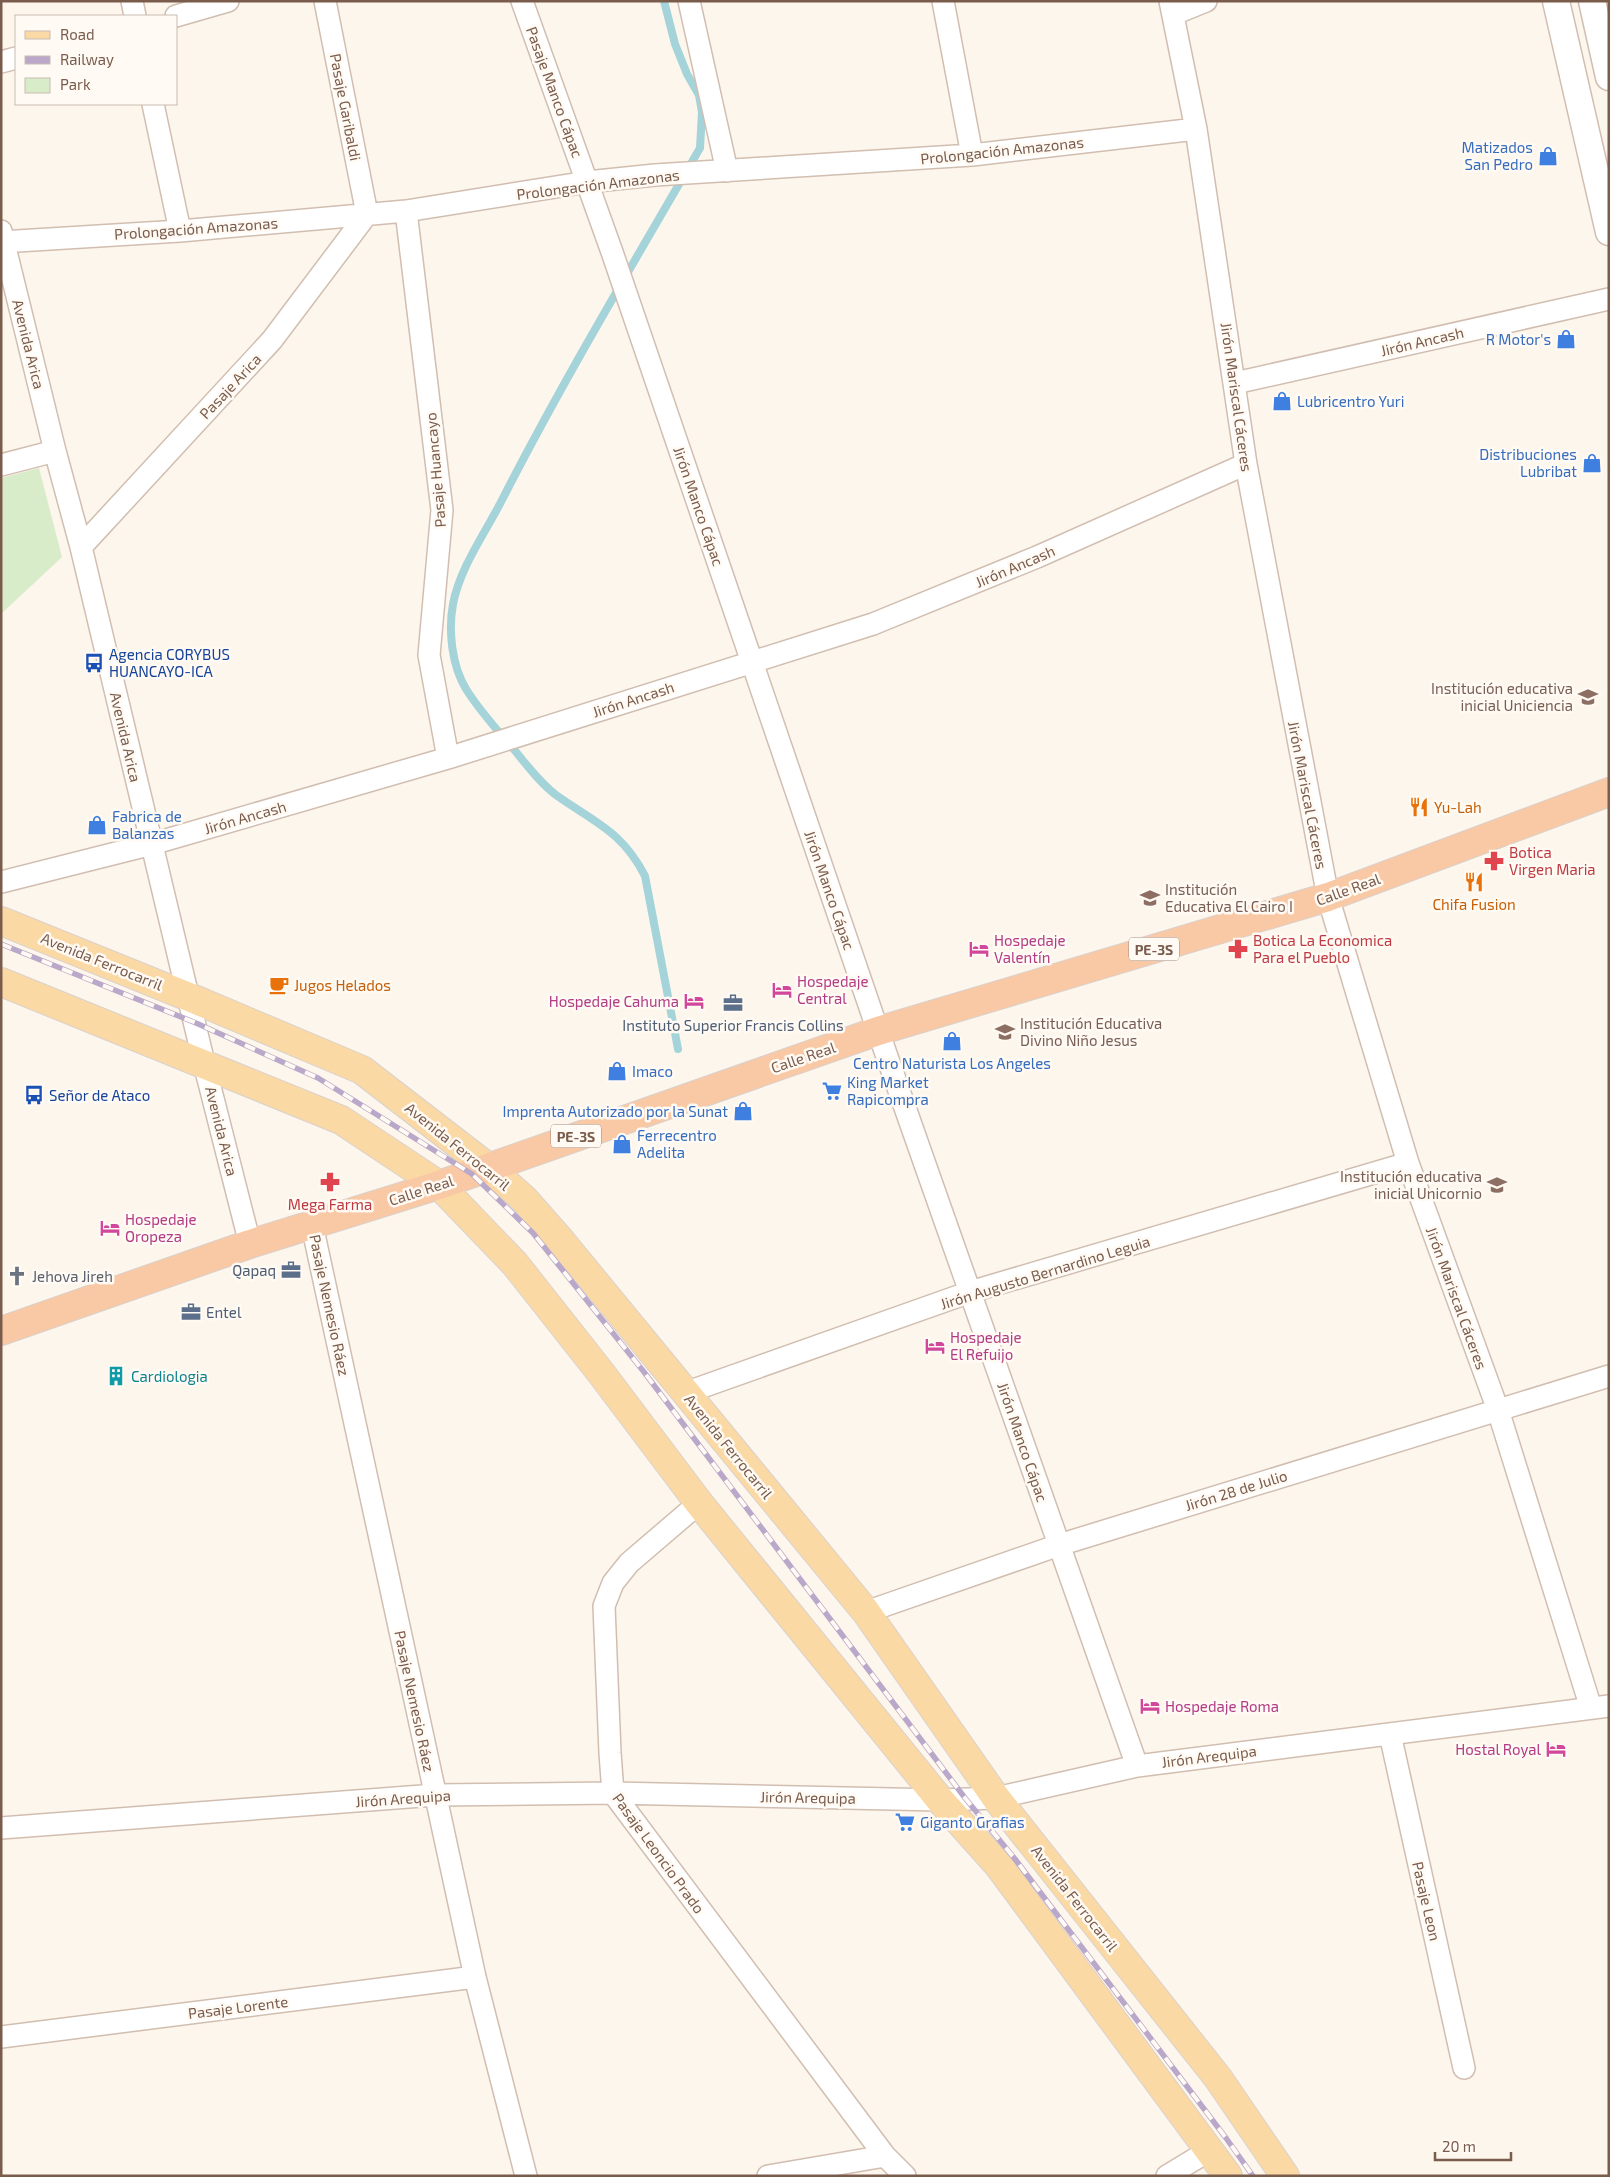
<svg xmlns="http://www.w3.org/2000/svg" width="1610" height="2177" font-family="'Exo 2',sans-serif">
  <rect width="100%" height="100%" fill="#fdf6ec"/>
  <!-- green -->
  <path fill="#d8ecc9" d="M 39,468 L 62,557 L 1,614 L 1,478 Z"/>
  <g fill="none" stroke-linecap="round" stroke-linejoin="round">
    <!-- stream -->
    <path stroke="#a5d3da" stroke-width="8" d="M 664,1 L 675,44 L 687,74 L 699,95 L 702,112 L 700,148 C 633,264 564,379 503,498 C 486,532 460,567 453,604 C 448,631 452,666 466,689 C 479,710 496,729 512,747 C 526,764 539,782 556,795 C 594,822 622,831 645,876 L 678,1049"/>
    <defs>
      <path id="minor" d="M 132,1 L 135,16
        M 522,1 L 612,252 L 878,1031 L 1137,1766
        M 689,1 L 727,171
        M 943,1 L 972,155
        M 1170,1 L 1196,129 L 1246,464 L 1328,897 L 1408,1163 L 1498,1410 L 1591,1708
        M 1174,14 L 1206,1
        M 176,16 L 228,1
        M 1,62 L 16,58
        M 153,104 L 180,231
        M 406,211 L 442,510 L 429,655 L 448,758
        M 1,231 L 55,451 L 81,547 L 204,1063 L 250,1244
        M 1,242 L 180,231 L 406,211 L 587,182 L 655,175 L 972,155 L 1196,129
        M 1235,383 L 1609,299
        M 1,465 L 55,451
        M 81,547 L 272,340 L 367,214 L 325,1
        M 1,882 L 152,844 L 448,758 L 873,624 L 1037,557 L 1246,464
        M 312,1225 L 475,1977 L 526,2176
        M 685,1393 L 970,1292 L 1408,1163
        M 699,1503 L 629,1563 L 613,1583 L 604,1606 L 610,1753 L 613,1793 L 885,2156 L 905,2176
        M 866,1612 L 1059,1545 L 1609,1376
        M 1390,1734 L 1464,2068
        M 1,1828 L 435,1795 L 613,1793 L 940,1800 L 996,1798 L 1137,1766 L 1609,1706
        M 1,2037 L 475,1977
        M 768,2176 L 885,2156
        M 1167,2176 L 1210,2150"/>
      <path id="tertiary" d="M 1556,1 L 1609,232
        M 1592,1 L 1609,77"/>
      <path id="primary" d="M 1,921 L 189,997 L 362,1070 L 489,1168 L 524,1199 L 561,1241 L 866,1612 L 996,1798 L 1218,2078 L 1285,2176
        M 1,982 L 341,1120 L 439,1185 L 515,1264 L 601,1373 L 699,1503 L 940,1800 L 999,1866 L 1228,2176"/>
      <path id="trunk" d="M 1,1331 L 250,1244 L 439,1185 L 878,1031 L 1328,897 L 1609,792"/>
    </defs>
    <!-- minor casing -->
    <use href="#minor" stroke="#d1beb0" stroke-width="24"/>
    <!-- tertiary casing -->
    <use href="#tertiary" stroke="#d1beb0" stroke-width="29"/>
    <!-- primary casing -->
    <use href="#primary" stroke="#dad1cd" stroke-width="30"/>
    <!-- trunk casing -->
    <use href="#trunk" stroke="#dad1cd" stroke-width="30"/>
    <!-- minor -->
    <use href="#minor" stroke="#fff" stroke-width="21"/>
    <!-- tertiary -->
    <use href="#tertiary" stroke="#fff" stroke-width="26"/>
    <!-- primary -->
    <use href="#primary" stroke="#fbd9a5" stroke-width="28"/>
    <!-- trunk -->
    <use href="#trunk" stroke="#f9c8a4" stroke-width="28"/>
    <defs>
      <path id="rail" d="M 1,944 L 196,1023 L 318,1078 L 472,1174 L 533,1233 L 644,1372 L 965,1798 L 1015,1859 L 1226,2138 L 1253,2176"/>
    </defs>
    <!-- rail casing -->
    <use href="#rail" stroke="#b9a8c9" stroke-width="5.5"/>
    <!-- rail -->
    <use href="#rail" stroke="#fffaf3" stroke-width="4" stroke-dasharray="11" stroke-linecap="butt"/>
  </g>
  <!-- icons -->
  <defs>
    <symbol id="shop-bare" viewBox="-9 -9 18 18"><path d="M-5-2.5h2.3a2.7 3.5 0 0 1 5.4 0H5L5.5 6h-11ZM-1.5-2.5h3a1.5 2.3 0 0 0-3 0Z" fill="#3f7fe0" stroke="#fffaf3" stroke-width="2.5" paint-order="stroke"/></symbol>
    <symbol id="bus-bare" viewBox="-9 -9 18 18"><path d="M-5-6H5V4H4V6H2V4H-2V6H-4V4H-5ZM-3.5-4V0h7V-4ZM-3.5 1.2v1.5H-2V1.2ZM2 1.2v1.5H3.5V1.2Z" fill="#1a4fb4" stroke="#fffaf3" stroke-width="2.5" paint-order="stroke"/></symbol>
    <symbol id="school-bare" viewBox="-9 -9 18 18"><path d="M0-5L7-2L0 1L-7-2ZM-4 1L0 2.5L4 1V4Q0 6-4 4Z" fill="#8d6e63" stroke="#fffaf3" stroke-width="2.5" paint-order="stroke"/></symbol>
    <symbol id="restaurant-bare" viewBox="-9 -9 18 18"><path d="M-5-6h1v4h1v-4h1v4h1v-4h1v5L-1.5 .5V6h-2V.5L-5-1ZM5-6V6H3V1.5H1.5Q1.5-4 5-6Z" fill="#e8710a" stroke="#fffaf3" stroke-width="2.5" paint-order="stroke"/></symbol>
    <symbol id="pharmacy-bare" viewBox="-9 -9 18 18"><path d="M-2-6h4v4h4v4h-4v4h-4v-4h-4v-4h4Z" fill="#e0444e" stroke="#fffaf3" stroke-width="2.5" paint-order="stroke"/></symbol>
    <symbol id="hotel-bare" viewBox="-9 -9 18 18"><path d="M-6-4.5h1.5V1H6V5H4.5V3h-9V5H-6ZM-4 0a1.8 1.8 0 1 1 3.6 0ZM.5 0V-2.5h3Q6-2.5 6 0Z" fill="#d1479c" stroke="#fffaf3" stroke-width="2.5" paint-order="stroke"/></symbol>
    <symbol id="cafe-bare" viewBox="-9 -9 18 18"><path d="M-5.5-4.5H6V0H3Q3 3.5 0 3.5H-2.5Q-5.5 3.5-5.5 0ZM3-3.2v2h1.7v-2ZM-6 4.5H4V6H-6Z" fill="#e8710a" stroke="#fffaf3" stroke-width="2.5" paint-order="stroke"/></symbol>
    <symbol id="office-bare" viewBox="-9 -9 18 18"><path d="M-6-3h4V-5.5h4V-3h4V5H-6ZM-1-4.5V-3h2v-1.5ZM-6 0V1H6V0Z" fill="#5c6f8a" stroke="#fffaf3" stroke-width="2.5" paint-order="stroke"/></symbol>
    <symbol id="supermarket-bare" viewBox="-9 -9 18 18"><path d="M-6-5.5h2.5l.6 2H6L4.5 2H-2.5L-4.4-4H-6ZM-1.5 3.2a1.3 1.3 0 1 0 .1 0ZM3 3.2a1.3 1.3 0 1 0 .1 0Z" fill="#3f7fe0" stroke="#fffaf3" stroke-width="2.5" paint-order="stroke"/></symbol>
    <symbol id="church-bare" viewBox="-9 -9 18 18"><path d="M-1.2-6h2.4v3.5h3.3v2.4h-3.3V6h-2.4V-.1h-3.3v-2.4h3.3Z" fill="#6b7280" stroke="#fffaf3" stroke-width="2.5" paint-order="stroke"/></symbol>
    <symbol id="building-bare" viewBox="-9 -9 18 18"><path d="M-4-6H4V6H1V3H-1V6H-4ZM-2.5-4.3h1.7v1.8h-1.7ZM.8-4.3h1.7v1.8H.8ZM-2.5-1h1.7V.8h-1.7ZM.8-1h1.7V.8H.8Z" fill="#0f9aa8" stroke="#fffaf3" stroke-width="2.5" paint-order="stroke"/></symbol>
  </defs>
  <g fill-rule="evenodd">
    <use href="#shop-bare" x="1534" y="142" width="28" height="28"/>
    <use href="#shop-bare" x="1552" y="325" width="28" height="28"/>
    <use href="#shop-bare" x="1268" y="387" width="28" height="28"/>
    <use href="#shop-bare" x="1578" y="449" width="28" height="28"/>
    <use href="#bus-bare" x="80" y="649" width="28" height="28"/>
    <use href="#school-bare" x="1574" y="683" width="28" height="28"/>
    <use href="#restaurant-bare" x="1405" y="793" width="28" height="28"/>
    <use href="#shop-bare" x="83" y="811" width="28" height="28"/>
    <use href="#pharmacy-bare" x="1480" y="847" width="28" height="28"/>
    <use href="#restaurant-bare" x="1460" y="868" width="28" height="28"/>
    <use href="#school-bare" x="1136" y="884" width="28" height="28"/>
    <use href="#hotel-bare" x="965" y="935" width="28" height="28"/>
    <use href="#pharmacy-bare" x="1224" y="935" width="28" height="28"/>
    <use href="#cafe-bare" x="265" y="971" width="28" height="28"/>
    <use href="#hotel-bare" x="768" y="976" width="28" height="28"/>
    <use href="#hotel-bare" x="680" y="987" width="28" height="28"/>
    <use href="#office-bare" x="719" y="989" width="28" height="28"/>
    <use href="#school-bare" x="991" y="1018" width="28" height="28"/>
    <use href="#shop-bare" x="938" y="1027" width="28" height="28"/>
    <use href="#shop-bare" x="603" y="1057" width="28" height="28"/>
    <use href="#supermarket-bare" x="818" y="1077" width="28" height="28"/>
    <use href="#bus-bare" x="20" y="1081" width="28" height="28"/>
    <use href="#shop-bare" x="729" y="1097" width="28" height="28"/>
    <use href="#shop-bare" x="608" y="1130" width="28" height="28"/>
    <use href="#pharmacy-bare" x="316" y="1168" width="28" height="28"/>
    <use href="#school-bare" x="1483" y="1171" width="28" height="28"/>
    <use href="#hotel-bare" x="96" y="1214" width="28" height="28"/>
    <use href="#office-bare" x="277" y="1256" width="28" height="28"/>
    <use href="#church-bare" x="3" y="1262" width="28" height="28"/>
    <use href="#office-bare" x="177" y="1298" width="28" height="28"/>
    <use href="#hotel-bare" x="921" y="1332" width="28" height="28"/>
    <use href="#building-bare" x="102" y="1362" width="28" height="28"/>
    <use href="#hotel-bare" x="1136" y="1692" width="28" height="28"/>
    <use href="#hotel-bare" x="1542" y="1735" width="28" height="28"/>
    <use href="#supermarket-bare" x="891" y="1808" width="28" height="28"/>
  </g>
  <g text-anchor="middle" dominant-baseline="central" stroke-width="5" stroke-linejoin="round" paint-order="stroke">
    <!-- shield labels -->
    <g fill="#fffaf3" stroke="#a28b7f" stroke-width="1">
      <rect x="1129" y="937.5" width="50" height="23" rx="4"/>
      <rect x="551" y="1124.5" width="50" height="23" rx="4"/>
    </g>
    <g font-size="14" font-weight="bold" fill="#7a5c4d">
      <text x="1154" y="949">PE-3S</text>
      <text x="576" y="1136">PE-3S</text>
    </g>
    <!-- street labels -->
    <g font-size="15" fill="#7a5c4d" stroke="#fffaf3">
      <text transform="translate(555 92) rotate(70)">Pasaje Manco Cápac</text>
      <text transform="translate(346 107) rotate(79)">Pasaje Garibaldi</text>
      <text transform="translate(1002 150) rotate(-6)">Prolongación Amazonas</text>
      <text transform="translate(598 184) rotate(-7)">Prolongación Amazonas</text>
      <text transform="translate(196 228) rotate(-4)">Prolongación Amazonas</text>
      <text transform="translate(1422 341) rotate(-13)">Jirón Ancash</text>
      <text transform="translate(29 344) rotate(76)">Avenida Arica</text>
      <text transform="translate(230 386) rotate(-47)">Pasaje Arica</text>
      <text transform="translate(1237 397) rotate(82)">Jirón Mariscal Cáceres</text>
      <text transform="translate(435 470) rotate(-95)">Pasaje Huancayo</text>
      <text transform="translate(699 506) rotate(71)">Jirón Manco Cápac</text>
      <text transform="translate(1015 566) rotate(-23)">Jirón Ancash</text>
      <text transform="translate(633 699) rotate(-18)">Jirón Ancash</text>
      <text transform="translate(126 737) rotate(77)">Avenida Arica</text>
      <text transform="translate(1308 795) rotate(79)">Jirón Mariscal Cáceres</text>
      <text transform="translate(245 817) rotate(-16)">Jirón Ancash</text>
      <text transform="translate(1348 889) rotate(-20)">Calle Real</text>
      <text transform="translate(830 890) rotate(71)">Jirón Manco Cápac</text>
      <text transform="translate(102 961) rotate(22)">Avenida Ferrocarril</text>
      <text transform="translate(803 1057) rotate(-19)">Calle Real</text>
      <text transform="translate(222 1131) rotate(76)">Avenida Arica</text>
      <text transform="translate(458 1146) rotate(39)">Avenida Ferrocarril</text>
      <text transform="translate(421 1190) rotate(-18)">Calle Real</text>
      <text transform="translate(1045 1272) rotate(-17)">Jirón Augusto Bernardino Leguia</text>
      <text transform="translate(1457 1298) rotate(70)">Jirón Mariscal Cáceres</text>
      <text transform="translate(330 1305) rotate(78)">Pasaje Nemesio Ráez</text>
      <text transform="translate(1023 1442) rotate(71)">Jirón Manco Cápac</text>
      <text transform="translate(729 1446) rotate(51)">Avenida Ferrocarril</text>
      <text transform="translate(1236 1490) rotate(-17)">Jirón 28 de Julio</text>
      <text transform="translate(415 1701) rotate(78)">Pasaje Nemesio Ráez</text>
      <text transform="translate(1209 1756) rotate(-7)">Jirón Arequipa</text>
      <text transform="translate(808 1797) rotate(1)">Jirón Arequipa</text>
      <text transform="translate(403 1798) rotate(-4)">Jirón Arequipa</text>
      <text transform="translate(659 1853) rotate(54)">Pasaje Leoncio Prado</text>
      <text transform="translate(1075 1898) rotate(52)">Avenida Ferrocarril</text>
      <text transform="translate(1427 1901) rotate(77)">Pasaje Leon</text>
      <text transform="translate(238 2007) rotate(-7)">Pasaje Lorente</text>
    </g>
    <!-- shop labels -->
    <g font-size="15" fill="#366cbe" stroke="#fffaf3" text-anchor="start">
      <text x="1533" y="147" text-anchor="end">Matizados<tspan x="1533" dy="17">San Pedro</tspan></text>
      <text x="1551" y="339" text-anchor="end">R Motor's</text>
      <text x="1297" y="401">Lubricentro Yuri</text>
      <text x="1577" y="454" text-anchor="end">Distribuciones<tspan x="1577" dy="17">Lubribat</tspan></text>
      <text x="112" y="816">Fabrica de<tspan x="112" dy="17">Balanzas</tspan></text>
      <text x="952" y="1063" text-anchor="middle">Centro Naturista Los Angeles</text>
      <text x="632" y="1071">Imaco</text>
      <text x="847" y="1082">King Market<tspan x="847" dy="17">Rapicompra</tspan></text>
      <text x="728" y="1111" text-anchor="end">Imprenta Autorizado por la Sunat</text>
      <text x="637" y="1135">Ferrecentro<tspan x="637" dy="17">Adelita</tspan></text>
      <text x="920" y="1822">Giganto Grafias</text>
    </g>
    <!-- transit labels -->
    <g font-size="15" fill="#164399" stroke="#fffaf3" text-anchor="start">
      <text x="109" y="654">Agencia CORYBUS<tspan x="109" dy="17">HUANCAYO-ICA</tspan></text>
      <text x="49" y="1095">Señor de Ataco</text>
    </g>
    <!-- education labels -->
    <g font-size="15" fill="#785e54" stroke="#fffaf3" text-anchor="end">
      <text x="1573" y="688">Institución educativa<tspan x="1573" dy="17">inicial Uniciencia</tspan></text>
      <text x="1165" y="889" text-anchor="start">Institución<tspan x="1165" dy="17">Educativa El Cairo I</tspan></text>
      <text x="1020" y="1023" text-anchor="start">Institución Educativa<tspan x="1020" dy="17">Divino Niño Jesus</tspan></text>
      <text x="1482" y="1176">Institución educativa<tspan x="1482" dy="17">inicial Unicornio</tspan></text>
    </g>
    <!-- food labels -->
    <g font-size="15" fill="#c56008" stroke="#fffaf3" text-anchor="start">
      <text x="1434" y="807">Yu-Lah</text>
      <text x="1474" y="904" text-anchor="middle">Chifa Fusion</text>
      <text x="294" y="985">Jugos Helados</text>
    </g>
    <!-- health labels -->
    <g font-size="15" fill="#be3a42" stroke="#fffaf3" text-anchor="start">
      <text x="1509" y="852">Botica<tspan x="1509" dy="17">Virgen Maria</tspan></text>
      <text x="1253" y="940">Botica La Economica<tspan x="1253" dy="17">Para el Pueblo</tspan></text>
      <text x="330" y="1204" text-anchor="middle">Mega Farma</text>
    </g>
    <!-- hotel labels -->
    <g font-size="15" fill="#b23c85" stroke="#fffaf3" text-anchor="start">
      <text x="994" y="940">Hospedaje<tspan x="994" dy="17">Valentín</tspan></text>
      <text x="797" y="981">Hospedaje<tspan x="797" dy="17">Central</tspan></text>
      <text x="679" y="1001" text-anchor="end">Hospedaje Cahuma</text>
      <text x="125" y="1219">Hospedaje<tspan x="125" dy="17">Oropeza</tspan></text>
      <text x="950" y="1337">Hospedaje<tspan x="950" dy="17">El Refuijo</tspan></text>
      <text x="1165" y="1706">Hospedaje Roma</text>
      <text x="1541" y="1749" text-anchor="end">Hostal Royal</text>
    </g>
    <!-- service labels -->
    <g font-size="15" fill="#4e5e75" stroke="#fffaf3">
      <text x="733" y="1025">Instituto Superior Francis Collins</text>
      <text x="276" y="1270" text-anchor="end">Qapaq</text>
      <text x="206" y="1312" text-anchor="start">Entel</text>
    </g>
    <!-- worship labels -->
    <g font-size="15" fill="#5b616d" stroke="#fffaf3" text-anchor="start">
      <text x="32" y="1276">Jehova Jireh</text>
    </g>
    <!-- culture labels -->
    <g font-size="15" fill="#0d838f" stroke="#fffaf3" text-anchor="start">
      <text x="131" y="1376">Cardiologia</text>
    </g>
  </g>
  <!-- border -->
  <rect width="1610" height="2177" fill="none" stroke="#7a5c4d" stroke-width="5"/>
  <!-- legend -->
  <rect x="15" y="15" width="162" height="90" fill="#fffaf3" stroke="#cabbb1"/>
  <rect x="25" y="31" width="25" height="8" fill="#fbd9a5" stroke="#cabbb1"/>
  <text x="60" y="40" font-size="15" fill="#7a5c4d">Road</text>
  <rect x="25" y="56" width="25" height="8" fill="#b9a8c9" stroke="#cabbb1"/>
  <text x="60" y="65" font-size="15" fill="#7a5c4d">Railway</text>
  <rect x="25" y="78" width="25" height="15" fill="#d8ecc9" stroke="#cabbb1"/>
  <text x="60" y="90" font-size="15" fill="#7a5c4d">Park</text>
  <!-- scale -->
  <path d="M1435 2152v8h76v-8" fill="none" stroke="#7a5c4d" stroke-width="2.5"/>
  <text x="1442" y="2152" font-size="15" fill="#7a5c4d" stroke="#fffaf3" stroke-width="4" paint-order="stroke">20 m</text>
</svg>
